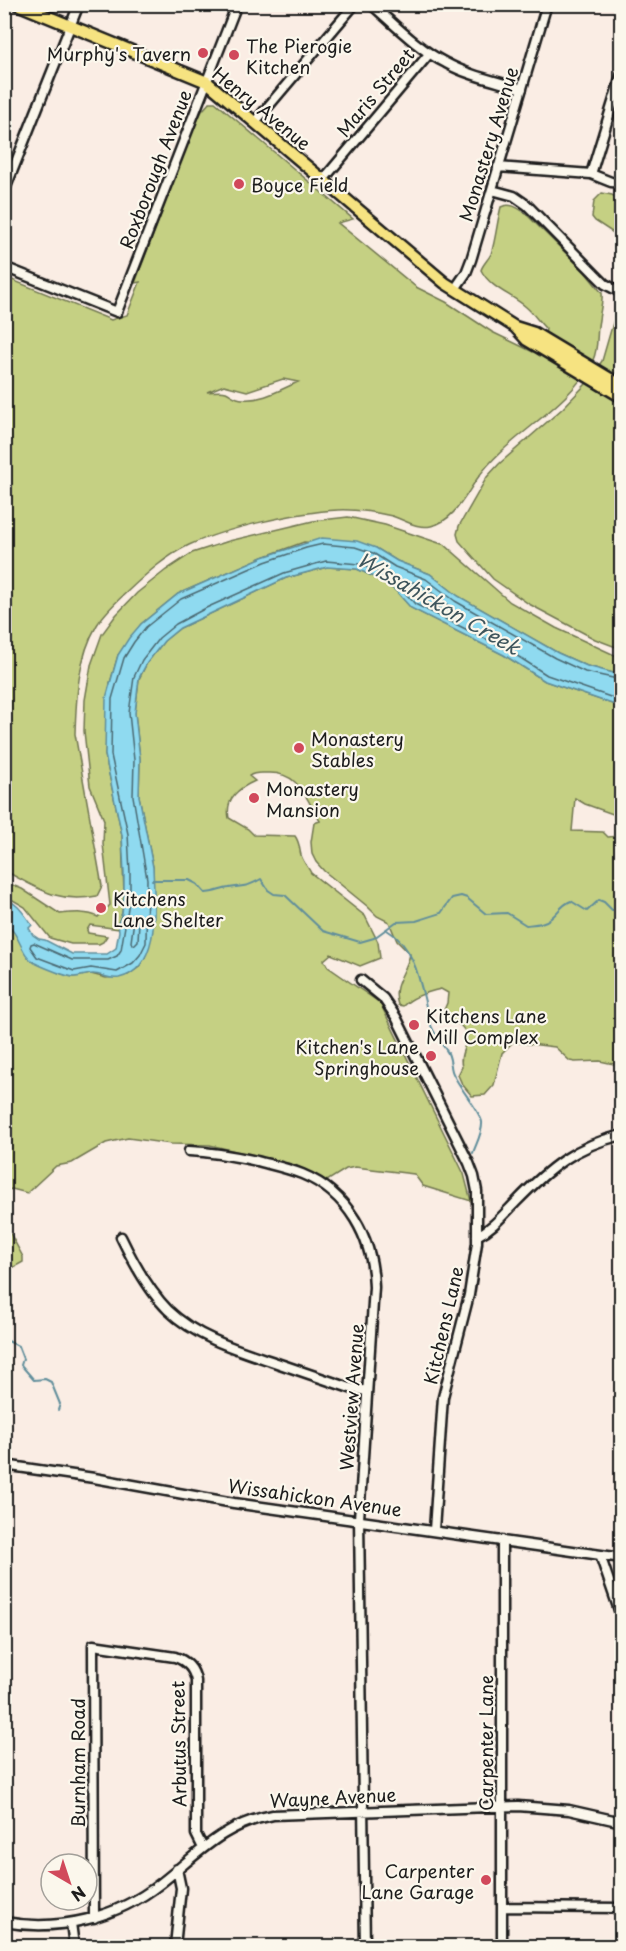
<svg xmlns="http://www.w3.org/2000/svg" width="626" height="1951" font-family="'Playpen Sans',sans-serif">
  <rect width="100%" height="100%" fill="#faede4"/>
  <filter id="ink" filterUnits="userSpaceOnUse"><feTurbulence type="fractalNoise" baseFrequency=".0167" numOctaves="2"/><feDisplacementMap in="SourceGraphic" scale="12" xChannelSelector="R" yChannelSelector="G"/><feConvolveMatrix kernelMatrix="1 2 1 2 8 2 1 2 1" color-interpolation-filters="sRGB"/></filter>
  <g filter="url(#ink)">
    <!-- green -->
    <path fill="#c5d083" stroke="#707650" stroke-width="1.5" fill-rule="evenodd" d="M 210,102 L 215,102 L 353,219 L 338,223 L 416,287 L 446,302 L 492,332 L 533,352 L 545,334 L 546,329 C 539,322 533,313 526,307 C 511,294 490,288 481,270 C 483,264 488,260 491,254 C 496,238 497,222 501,207 C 510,202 518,208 525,213 L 585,272 L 602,293 C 603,303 600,310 599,320 C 596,333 599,347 593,360 C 568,410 508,434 477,479 C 465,496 454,521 431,526 C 417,529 405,520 392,516 C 374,512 357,509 338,510 C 297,512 226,528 189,545 C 166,556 146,574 128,591 C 117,601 105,612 97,625 C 78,657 76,698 75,734 L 102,886 L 97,896 C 57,904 38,888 5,871 L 4,601 L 6,597 L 5,598 L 5,277 L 111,320 L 127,315 L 140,282 L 135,283 L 193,129 L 202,111 ZM 283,379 L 298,382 C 281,389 263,401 243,399 C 236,399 232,395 226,392 C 221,390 213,392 207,392 L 224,385 L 247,391 Z
      M 602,193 L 612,195 L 621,200 L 621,238 L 595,221 L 592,217 L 594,201 Z
      M 621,312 L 621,649 L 595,639 L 529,604 L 493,579 L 459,541 L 457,534 L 459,526 L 487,477 L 499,464 L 563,408 L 585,385 L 602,361 L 615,316 Z
      M 348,517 L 385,525 L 445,545 L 510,602 L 556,628 L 621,658 L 621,675 L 587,666 L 558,653 L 458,596 L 430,574 L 397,561 L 376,548 L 304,542 L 263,557 L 178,594 L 141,624 L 118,655 L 110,683 L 105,755 L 122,835 L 124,895 L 122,913 L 118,923 L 120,929 L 90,925 L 87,930 L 88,933 L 107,936 L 103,942 L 99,944 L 71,944 L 50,938 L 25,907 L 13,900 L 5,900 L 5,882 L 22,889 L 60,914 C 71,913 88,911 98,917 L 110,905 L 103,844 L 104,820 L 90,786 L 84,731 L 85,700 L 91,665 L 102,634 L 116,615 L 137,593 L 166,570 L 192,553 L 229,541 L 313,521 Z
      M 327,567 L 357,569 L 379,579 L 396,591 L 411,608 L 504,655 L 545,681 L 621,707 L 621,817 L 585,804 L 575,798 L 572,831 L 603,832 L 608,837 L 620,836 L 621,832 L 622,1061 L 618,1065 L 600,1061 L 575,1062 L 570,1061 L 555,1047 L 513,1042 L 502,1053 L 494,1085 L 485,1095 L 472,1096 L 462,1084 L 458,1075 L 462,1067 C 458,1053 469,1044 466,1034 C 463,1022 448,1023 444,1010 L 447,1003 L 448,993 L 441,989 C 427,992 413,996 403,1006 L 398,1005 C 391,984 406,974 410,954 L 397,941 L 389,922 L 377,916 L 367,906 L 324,871 L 316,862 L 312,854 L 311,842 L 314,823 L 320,821 C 305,797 299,771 267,773 C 260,773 254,772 249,776 L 255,781 C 239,788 225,798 229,818 L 248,829 L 254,835 L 295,836 C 300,843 299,848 301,855 C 303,862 308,867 311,873 L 365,916 L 378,942 L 380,958 L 360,966 L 331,954 L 324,960 L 328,967 L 380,1003 L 464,1174 L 471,1201 L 423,1186 L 414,1174 L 355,1167 L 346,1169 L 327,1181 L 295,1165 L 210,1145 L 171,1144 L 128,1138 L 106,1143 L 72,1163 L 56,1166 L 27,1193 L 12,1189 L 8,1190 L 5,1199 L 5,924 L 15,933 L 28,957 L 59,973 L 73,977 L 91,974 L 106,978 L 128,975 L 138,968 L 145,958 L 153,909 L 153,867 L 139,796 L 140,759 L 135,713 L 139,679 L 147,663 L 164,641 L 180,628 L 286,578 Z
      M 4,1222 L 23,1257 L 23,1262 L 14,1267 L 5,1265 Z"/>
    <!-- water -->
    <path fill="#8fdaf0" stroke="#618e9b" stroke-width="1.5" d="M 322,538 L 357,541 L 376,548 L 397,561 L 430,574 L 458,596 L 558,653 L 587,666 L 621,675 L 621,707 L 545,681 L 504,655 L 411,608 L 396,591 L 379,579 L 357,569 L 327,567 L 286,578 L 180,628 L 164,641 L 147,663 L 139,678 L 135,713 L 140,759 L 139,796 L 153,867 C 154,900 163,968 119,978 C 109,980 102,974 93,974 C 86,974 81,977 74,977 C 67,977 43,967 35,963 C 20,955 20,932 5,924 L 5,900 C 17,901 25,916 32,925 L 29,928 L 33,935 L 39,939 L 45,940 L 72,954 L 107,954 L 116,948 L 119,931 L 118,923 L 122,913 L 124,895 L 124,873 L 122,835 L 105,755 L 106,698 L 118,655 L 129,638 L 141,624 L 178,594 L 263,557 Z"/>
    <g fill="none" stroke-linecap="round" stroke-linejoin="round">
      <!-- shore -->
      <path stroke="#4a6871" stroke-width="1.5" d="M 413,582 L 423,586 L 449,606 L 449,610 C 434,611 419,597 409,586 L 410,583 Z
        M 622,680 L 585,672 L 555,658 L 455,601 L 426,579 L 395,567 L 373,553 L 355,547 L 323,544 L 306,548 L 265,562 L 181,599 L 146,627 L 134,642 L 124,658 L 112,699 L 111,755 L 128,834 L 130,873 L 130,896 L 121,950 L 117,956 L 108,960 L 72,960 L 34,943 L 31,944 L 30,947 L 37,957 L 74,971 L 91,968 L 117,972 L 133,963 L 140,955 L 146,943 L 147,879 L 133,796 L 134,760 L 129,713 L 134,677 L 142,660 L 159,638 L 176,624 L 206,608 L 284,573 L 326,561 L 359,564 L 383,574 L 400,587 L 415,604 L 508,650 L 547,675 L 622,701
        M 137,919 L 139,921 L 138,941 L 134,945 L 131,942 L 134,920 Z"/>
      <!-- stream -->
      <path stroke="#618e9b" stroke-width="2" d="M 152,880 L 189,880 L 197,884 L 205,893 C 214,893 221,889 229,888 C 245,885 245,888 261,879 L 268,890 L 274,894 L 285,895 L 323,931 L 360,942 L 374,938 L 396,922 L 416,921 L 441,913 L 452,898 L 461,896 L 467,898 L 486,914 L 507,913 L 526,925 C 535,924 544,924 551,918 C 559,912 561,905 571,901 L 587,911 L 599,900 L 604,902 L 612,910 L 622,910
        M 387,930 C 418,948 421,991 430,1022 C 432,1032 441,1042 446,1050 C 451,1056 450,1064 452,1071 C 456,1084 480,1111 482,1122 C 483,1132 476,1144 473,1153
        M 4,1339 L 18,1346 L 23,1359 L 21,1365 L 34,1380 L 45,1379 L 51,1382 L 60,1404 L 58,1410"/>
      <defs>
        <path id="minor" d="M 371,4 C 395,25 418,49 446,63 C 469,76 497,81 522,89
          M 255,122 L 355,4
          M 498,167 L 591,174 L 611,182 L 622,183
          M 591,174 L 622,73
          M 323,180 L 429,54
          M 492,190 L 514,196 L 527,205 L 596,275 L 605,284 L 622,293
          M 4,192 L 79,4
          M 4,267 L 117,312 L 237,4
          M 455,289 L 466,273 L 471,260 L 547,4
          M 361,980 L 383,998 L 396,1017 L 469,1163 L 474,1176 L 477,1191 L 477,1243 L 469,1295 L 443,1397 L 434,1530
          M 189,1151 C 213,1152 234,1156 257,1161 C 272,1165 287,1168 302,1174 C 348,1193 373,1238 374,1287 L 359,1519 L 365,1946
          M 477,1236 C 493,1228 504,1214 516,1202 C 548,1169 575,1146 622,1135
          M 121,1237 C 133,1262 148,1290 168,1310 C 196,1337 235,1349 271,1361 C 297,1370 324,1379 350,1388 L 367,1391
          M 4,1465 L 94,1478 L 234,1503 L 622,1558
          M 502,1540 L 502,1946
          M 600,1555 L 622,1619
          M 502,1907 L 622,1908
          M 94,1918 L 93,1645 L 175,1657 C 187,1661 194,1669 196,1681 L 196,1834 L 203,1848
          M 4,1922 C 59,1932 117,1918 161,1883 C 198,1854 223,1824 273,1815 L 518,1806 L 569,1810 L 622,1822
          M 71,1923 L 74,1946
          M 175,1946 L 181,1888 L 177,1869"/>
        <path id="major" d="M 17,4 L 207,82 L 445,283 L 515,327 L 534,333 L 622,386
          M 515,327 L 527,340 L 622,397"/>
      </defs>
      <!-- minor casing -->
      <use href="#minor" stroke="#1c1c1c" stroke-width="13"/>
      <!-- major casing -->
      <use href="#major" stroke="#1c1c1c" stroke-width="15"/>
      <!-- minor -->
      <use href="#minor" stroke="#fbf7ec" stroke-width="8"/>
      <!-- major -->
      <use href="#major" stroke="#f6e381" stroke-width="10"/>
    </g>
  </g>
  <!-- markers -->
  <g fill="#d1495b" stroke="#fbf7ec" stroke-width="2">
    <circle cx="203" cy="53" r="6"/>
    <circle cx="234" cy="55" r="6"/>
    <circle cx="239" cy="184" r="6"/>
    <circle cx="299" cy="748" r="6"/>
    <circle cx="254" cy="798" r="6"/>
    <circle cx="101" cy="908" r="6"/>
    <circle cx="414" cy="1025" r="6"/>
    <circle cx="431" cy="1056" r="6"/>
    <circle cx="486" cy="1880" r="6"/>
  </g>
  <g text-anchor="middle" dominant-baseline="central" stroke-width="4.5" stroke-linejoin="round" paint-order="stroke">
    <!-- poi labels -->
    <g font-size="18" fill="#1c1c1c" stroke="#fbf7ec" text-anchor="start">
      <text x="246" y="45">The Pierogie<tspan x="246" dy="21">Kitchen</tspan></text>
      <text x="191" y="53" text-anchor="end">Murphy's Tavern</text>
      <text x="251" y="184">Boyce Field</text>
      <text x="311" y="738">Monastery<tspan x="311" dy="21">Stables</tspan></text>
      <text x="266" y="788">Monastery<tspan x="266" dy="21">Mansion</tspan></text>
      <text x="113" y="898">Kitchens<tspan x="113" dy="21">Lane Shelter</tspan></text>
      <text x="426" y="1015">Kitchens Lane<tspan x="426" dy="21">Mill Complex</tspan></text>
      <text x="419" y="1046" text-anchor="end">Kitchen's Lane<tspan x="419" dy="21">Springhouse</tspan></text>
      <text x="474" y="1870" text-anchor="end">Carpenter<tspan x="474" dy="21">Lane Garage</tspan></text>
    </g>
    <!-- street labels -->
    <g font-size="18" fill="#1c1c1c" stroke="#fbf7ec">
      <text transform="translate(375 92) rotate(-50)">Maris Street</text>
      <text transform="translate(262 108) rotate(39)">Henry Avenue</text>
      <text transform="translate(488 144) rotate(-73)">Monastery Avenue</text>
      <text transform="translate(155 169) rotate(-69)">Roxborough Avenue</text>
      <text transform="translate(443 1325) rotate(-77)">Kitchens Lane</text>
      <text transform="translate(351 1397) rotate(-86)">Westview Avenue</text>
      <text transform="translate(315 1497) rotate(8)">Wissahickon Avenue</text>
      <text transform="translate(485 1743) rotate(-90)">Carpenter Lane</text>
      <text transform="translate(178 1744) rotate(-91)">Arbutus Street</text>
      <text transform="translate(77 1763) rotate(-90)">Burnham Road</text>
      <text transform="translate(333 1797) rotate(-3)">Wayne Avenue</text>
    </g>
    <!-- water labels -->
    <g font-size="20" font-style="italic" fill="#3e555c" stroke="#fbf7ec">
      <text transform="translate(439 603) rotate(30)">Wissahickon Creek</text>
    </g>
  </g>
  <!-- margin -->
  <rect width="626" height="1951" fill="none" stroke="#fbf7ec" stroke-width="24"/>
  <rect x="12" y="12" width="602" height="1927" fill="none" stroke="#1c1c1c" stroke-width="2" filter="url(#ink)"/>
  <!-- north arrow -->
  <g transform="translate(69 1882) rotate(141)"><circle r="28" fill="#fbf7ec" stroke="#a29f99" stroke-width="1.5"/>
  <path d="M0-4.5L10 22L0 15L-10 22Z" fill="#d1495b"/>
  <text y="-9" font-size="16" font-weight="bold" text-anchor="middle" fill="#1c1c1c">N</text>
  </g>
</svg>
